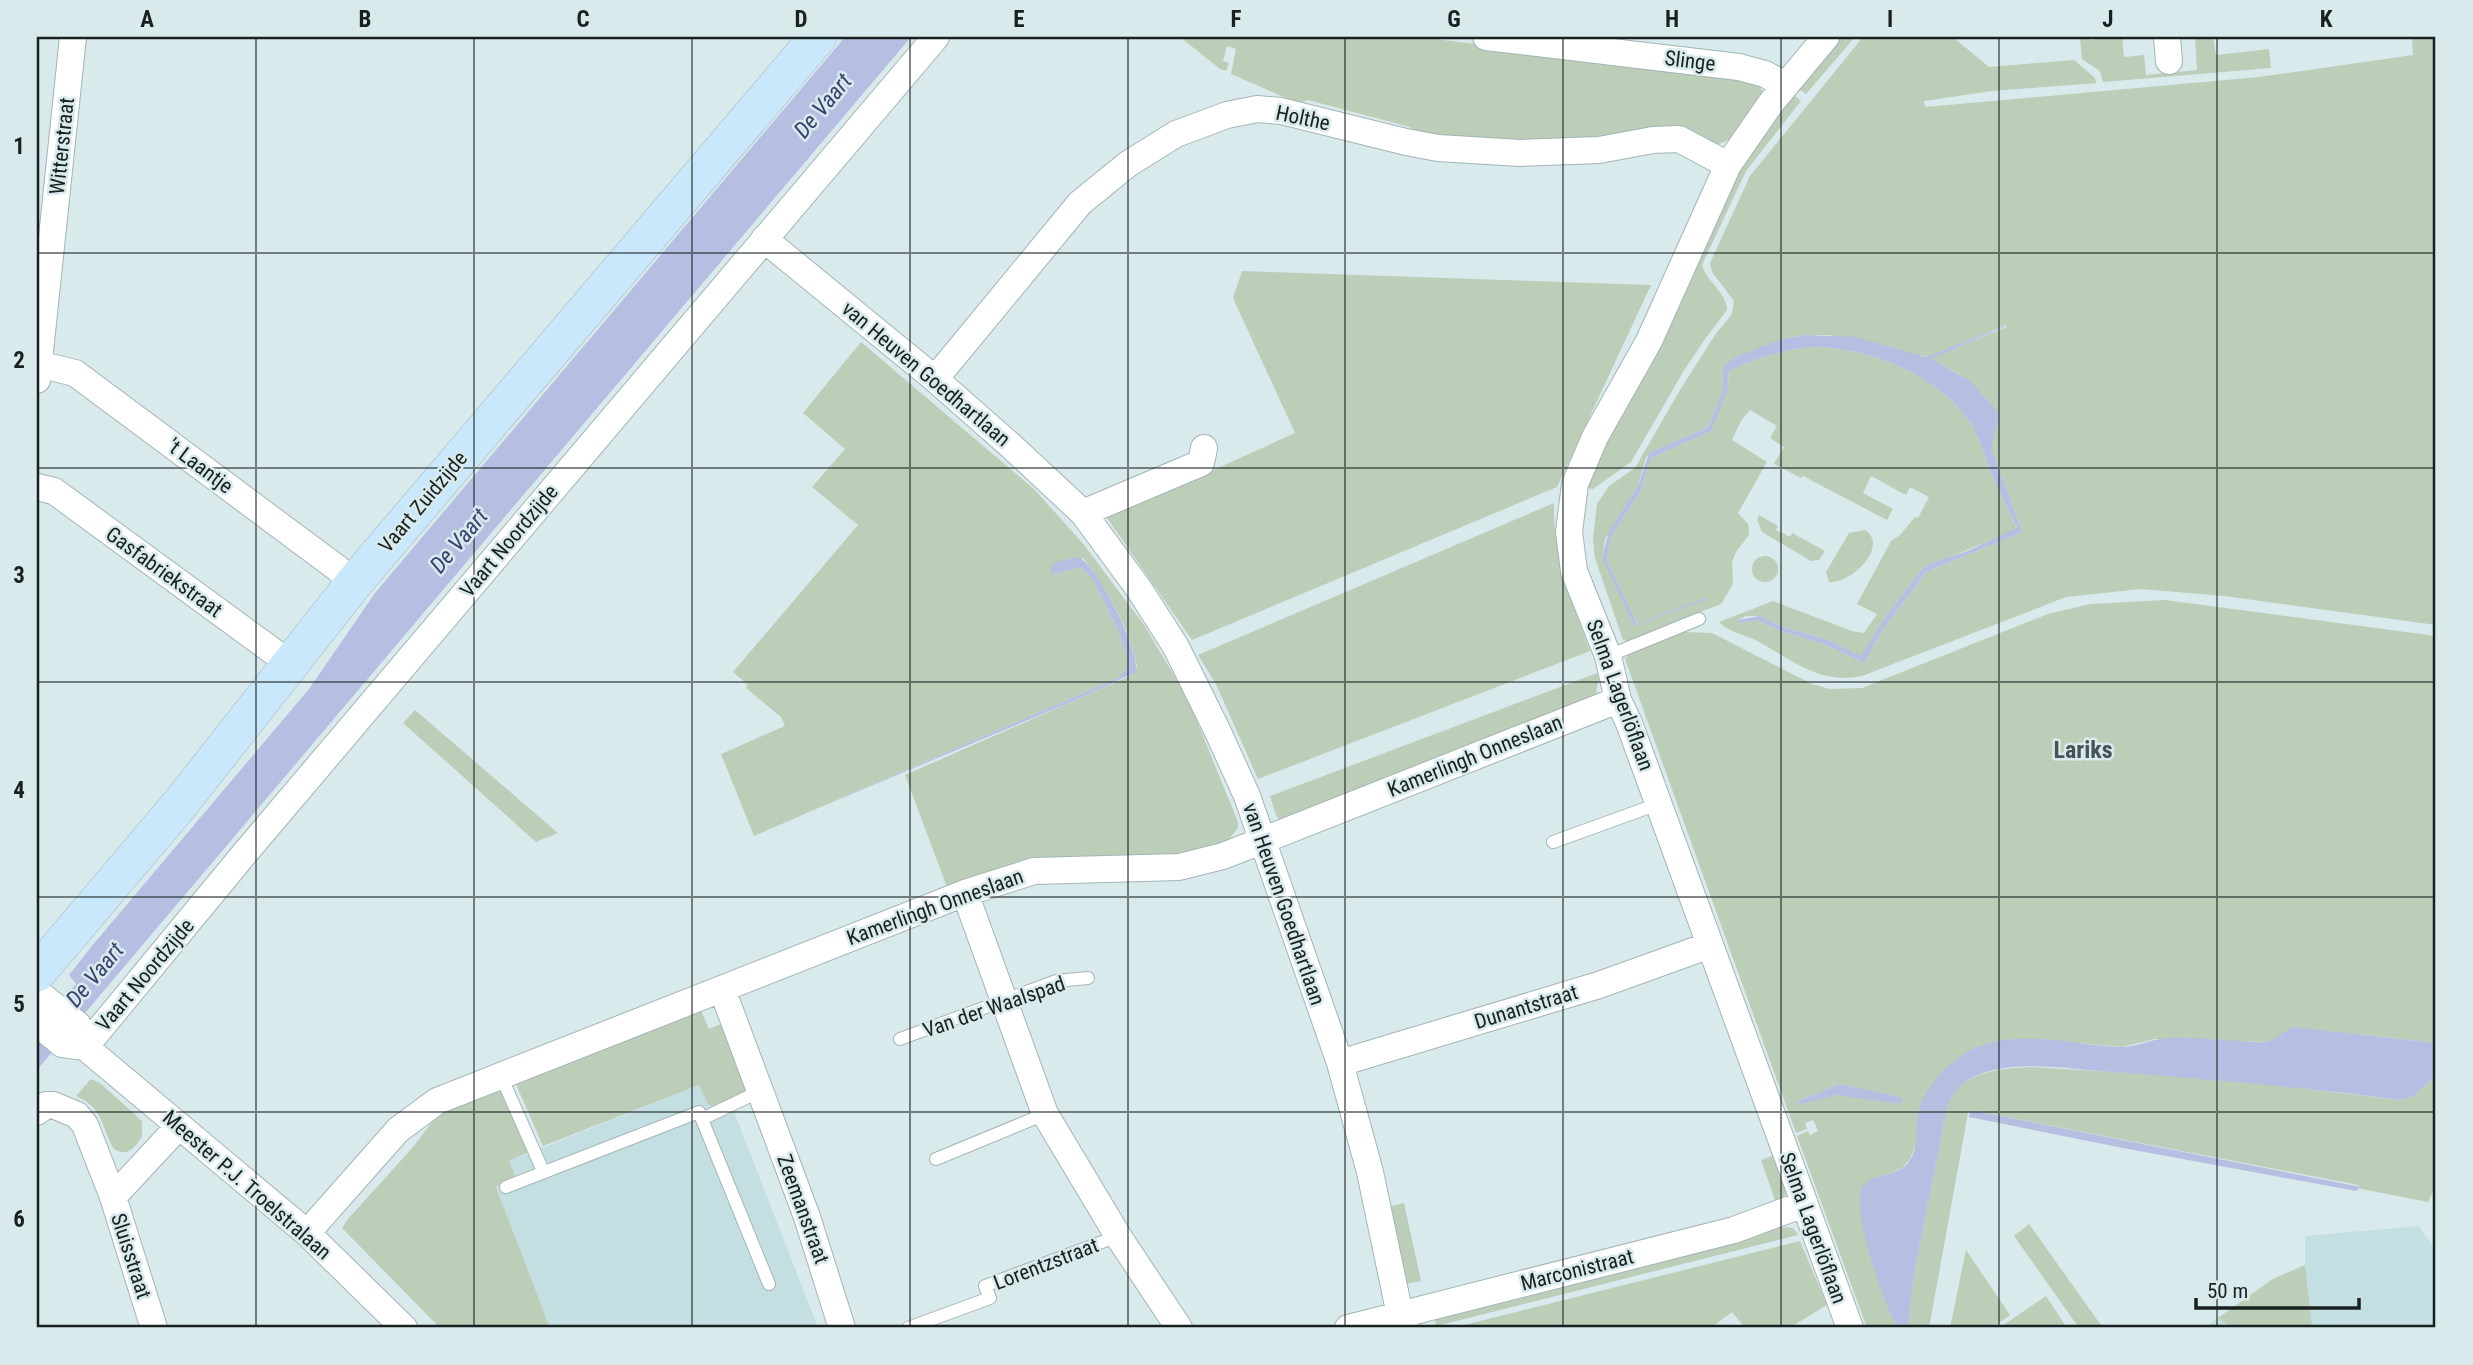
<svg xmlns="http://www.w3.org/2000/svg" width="2473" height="1365" font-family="'Roboto Condensed',sans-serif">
  <rect width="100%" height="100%" fill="#d9eaed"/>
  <!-- built -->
  <path fill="#c4dfe2" d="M 699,1085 L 731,1104 L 818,1328 L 550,1328 L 496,1187 L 516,1177 L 509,1161 Z
    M 2419,1226 L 2436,1251 L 2436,1328 L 2204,1328 L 2273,1279 L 2305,1265 L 2305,1236 Z"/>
  <!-- green -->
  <path fill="#bccdb8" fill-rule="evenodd" d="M 1180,37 L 1418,37 L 1743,76 L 1760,84 L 1763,96 L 1731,139 L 1719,144 L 1554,143 L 1419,136 L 1410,127 L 1308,100 L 1298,103 L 1231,74 L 1236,49 L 1227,46 L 1223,61 L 1229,63 L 1226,71 L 1220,69 Z
    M 1838,37 L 1855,37 L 1806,94 L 1796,87 Z
    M 1863,37 L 1953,37 L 1989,67 L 2074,60 L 2095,78 L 2096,83 L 1992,91 L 1924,101 L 1925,107 L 2259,77 L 2413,55 L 2412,37 L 2436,37 L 2436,625 L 2224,596 L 2141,589 L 2066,597 L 1862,676 C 1819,685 1793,660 1757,641 C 1745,635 1727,631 1719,622 L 1773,601 L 1852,631 L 1864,633 L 1877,614 L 1857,604 L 1891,541 L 1900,535 L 1915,517 L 1918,518 L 1929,497 L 1910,487 L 1906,495 L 1871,476 L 1863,493 L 1893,509 L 1887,520 L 1803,476 L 1801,478 L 1774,464 L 1784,447 L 1770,438 L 1777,426 L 1750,410 L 1741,421 L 1732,440 L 1767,462 L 1738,513 L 1748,524 L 1749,535 L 1736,552 L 1732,562 L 1733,584 L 1721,604 L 1627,641 L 1623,640 L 1595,558 L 1593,539 L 1597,504 L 1609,486 L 1635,468 L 1680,390 L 1715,335 L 1732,314 L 1734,301 L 1712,272 L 1710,263 L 1750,176 ZM 2006,325 L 2007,327 L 1930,359 L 1961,375 L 1999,422 L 1991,436 L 1992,450 L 2022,532 L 1926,572 L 1882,631 L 1864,663 L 1824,644 L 1781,631 L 1757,620 L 1738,622 L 1738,620 L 1746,616 L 1760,616 L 1780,626 L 1826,639 L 1861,657 L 1885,617 L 1922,569 L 2017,529 C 2009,511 2000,493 1992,475 C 1984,456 1979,434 1966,417 C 1935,374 1868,348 1816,347 C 1791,347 1751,360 1729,371 L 1728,384 L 1711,431 L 1651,458 L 1641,490 L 1611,537 L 1607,560 L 1637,624 L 1704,598 L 1634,626 L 1603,554 L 1605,539 L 1638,486 L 1646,457 L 1654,451 L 1708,427 L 1722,393 L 1723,369 L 1783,339 L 1805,335 L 1828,335 L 1928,357 Z
    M 2080,37 L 2090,37 L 2090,40 L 2122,37 L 2124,57 L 2144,55 L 2146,75 L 2197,70 L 2195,37 L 2213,37 L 2216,55 L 2269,49 L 2271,68 L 2103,82 L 2100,71 L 2082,59 Z
    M 1791,93 L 1801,101 L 1746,171 L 1702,265 C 1707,282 1726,292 1727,310 L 1705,339 L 1683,372 L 1631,462 L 1593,489 L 1585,488 L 1588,476 L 1748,153 Z
    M 1242,271 L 1651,285 L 1557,487 L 1192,640 L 1107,518 L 1295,433 L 1233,298 Z
    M 861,342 L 1035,490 L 1085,546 L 1144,625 L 1188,699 L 1238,822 L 1238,828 L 1230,838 L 1232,842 L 1197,855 L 947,887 L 905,775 L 1128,677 L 1137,667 C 1129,627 1108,590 1083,558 L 1053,574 L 1081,567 L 1093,580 L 1117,628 L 1128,659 L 1128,666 L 1120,677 L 754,836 L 721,754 L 785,726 L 781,717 L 746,688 L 748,685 L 733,672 L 858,525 L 812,487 L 845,449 L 803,413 Z
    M 1554,503 C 1553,558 1572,600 1590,651 L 1258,779 L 1216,684 L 1198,655 Z
    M 1759,515 L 1778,526 L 1776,530 L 1790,537 L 1792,533 L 1825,551 L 1819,560 L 1811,561 L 1762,532 L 1757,520 Z
    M 1865,530 C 1890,546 1850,585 1829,582 L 1826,572 L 1849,533 Z
    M1752 569a13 13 0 1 1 26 0a13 13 0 1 1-26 0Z
    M 2165,600 L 2436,636 L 2436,1043 L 2357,1034 L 2266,1042 L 2155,1039 L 2122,1047 L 2036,1039 L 2002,1041 L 1931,1087 L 1918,1114 L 1917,1142 L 1910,1159 L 1902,1168 L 1869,1182 L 1875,1270 L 1898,1328 L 1867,1328 L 1797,1136 L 1808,1131 L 1810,1135 L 1818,1131 L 1813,1120 L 1805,1123 L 1807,1129 L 1796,1133 L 1625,659 L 1633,650 L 1685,632 L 1712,633 L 1812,684 L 1830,689 L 1862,688 L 2048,614 L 2090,604 ZM 1840,1084 L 1844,1085 L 1899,1097 L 1832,1095 L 1797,1104 L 1798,1101 Z
    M 1600,672 L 1595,698 L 1281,822 L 1276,815 L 1270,796 Z
    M 415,710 L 558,833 L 536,842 L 403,723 Z
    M 699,1006 L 709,1029 L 726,1022 L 751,1091 L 720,1109 L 708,1104 L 699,1085 L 543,1146 L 514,1080 Z
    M 2031,1067 L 2227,1079 L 2398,1100 L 2412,1097 L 2436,1076 L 2436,1186 L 2428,1202 L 2361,1189 L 2358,1185 L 1970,1110 L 1968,1113 L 1929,1328 L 1908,1328 L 1914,1274 L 1949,1099 C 1967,1070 2001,1069 2031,1067 Z
    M 91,1079 L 100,1083 L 142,1121 L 142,1136 C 136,1147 126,1158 114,1149 C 100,1126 105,1109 76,1096 Z
    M 497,1086 L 506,1093 L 529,1152 L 509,1161 L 516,1177 L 496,1187 L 550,1328 L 440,1328 L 342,1228 L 348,1219 L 414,1146 L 440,1111 Z
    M 1775,1155 L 1787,1192 L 1777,1206 L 1761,1160 Z
    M 1404,1203 L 1421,1281 L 1405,1284 L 1387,1207 Z
    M 1778,1223 L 1781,1228 L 1786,1227 L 1793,1228 L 1798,1235 L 1436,1326 L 1434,1316 Z
    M 2029,1224 L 2103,1328 L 2079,1328 L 2014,1236 Z
    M 1800,1241 L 1827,1305 L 1789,1328 L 1745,1328 L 1732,1312 L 1711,1328 L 1452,1328 Z
    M 1966,1250 L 2010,1315 L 1992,1328 L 1950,1328 Z
    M 2305,1265 L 2312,1328 L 2232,1328 L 2218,1318 L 2273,1279 Z
    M 2046,1296 L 2067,1328 L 1999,1328 Z"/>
  <!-- water -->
  <path fill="#b6bfe1" d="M 845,37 L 911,37 L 96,1000 L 37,1070 L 37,1074 L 37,1031 L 76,984 L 69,975 L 91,947 L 309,689 L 375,593 Z
    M 2005,326 L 2007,326 L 1931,359 L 1969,380 L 1999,413 C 2000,428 1991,431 1992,450 L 2022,532 L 1926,572 L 1882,631 L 1864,663 L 1824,644 L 1781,631 L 1757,620 L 1739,623 L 1738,620 L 1760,616 L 1780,626 L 1826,639 L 1861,656 L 1885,617 L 1922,569 L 1929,564 L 1965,552 L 2017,528 C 2009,511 2000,493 1992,475 C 1984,455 1979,434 1966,417 C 1935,374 1868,348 1816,347 C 1791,347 1751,360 1729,371 L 1727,392 L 1711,431 L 1651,458 L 1641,490 L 1611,537 L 1607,560 L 1637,624 L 1704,598 L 1707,599 L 1634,626 L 1603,559 L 1603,554 L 1609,531 L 1638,486 L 1649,453 L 1708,427 L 1722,393 L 1723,369 L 1726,363 L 1740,355 L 1783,339 L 1805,335 L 1855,337 L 1926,357 Z
    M 1078,557 C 1098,565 1140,651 1136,672 L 1085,696 L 821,807 L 1120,677 L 1128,666 L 1128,659 L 1117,628 L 1093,580 L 1081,567 L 1053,574 L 1050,569 L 1055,562 Z
    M 2294,1027 L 2436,1043 L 2436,1076 L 2412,1097 L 2398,1100 C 2302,1087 2207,1079 2111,1072 C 2070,1069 2022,1060 1983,1073 C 1965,1079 1952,1090 1947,1109 L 1914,1274 L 1908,1328 L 1898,1328 C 1885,1308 1849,1205 1863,1186 C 1873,1174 1895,1176 1906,1165 C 1920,1151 1915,1131 1918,1114 C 1921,1095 1938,1074 1953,1062 C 1998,1023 2065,1044 2118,1047 C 2135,1048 2153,1038 2170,1038 C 2193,1037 2216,1040 2239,1041 C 2248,1041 2258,1043 2266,1042 C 2276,1040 2284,1030 2294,1027 Z
    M 1840,1084 L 1900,1097 L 1903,1100 L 1900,1104 L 1836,1095 L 1797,1105 L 1798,1101 Z
    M 1970,1110 L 2361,1187 L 2356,1191 L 2123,1148 L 1969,1117 Z"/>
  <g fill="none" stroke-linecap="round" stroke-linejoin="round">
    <defs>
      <path id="lane" d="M 1608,656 L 1699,619
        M 1553,842 L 1658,804
        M 900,1039 L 1056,981 L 1088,978
        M 501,1076 L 543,1171
        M 702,1119 L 760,1091
        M 936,1159 L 1045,1114
        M 506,1187 L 699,1112 L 769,1284
        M 908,1328 L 990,1298 L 985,1286 L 1118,1236"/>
      <path id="street" d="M 1486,37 L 1739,67 L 1765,74 L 1785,85
        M 1826,37 L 1771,103 L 1728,165 L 1649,341 L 1595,437 L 1575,484 L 1569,532 L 1574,571 L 1608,656 L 1618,700 L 1629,723 L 1850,1328
        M 2167,37 L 2169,61
        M 764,239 L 935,379 L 1010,445 L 1083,513 L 1139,589 L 1176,647 L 1218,732 L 1247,796 L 1340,1063 L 1370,1172 L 1400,1315 L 1405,1328
        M 38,364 L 75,373 L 337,568 L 354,583
        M 935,379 L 1080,203 L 1128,164 L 1176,134 L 1227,115 L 1257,109 L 1281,111 L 1406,142 L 1438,148 L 1520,153 L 1599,150 L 1653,140 L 1679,139 L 1728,165
        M 37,380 L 73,37
        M 37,487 L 54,491 L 289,663
        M 1083,513 L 1201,463 L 1204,448
        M 965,893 L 1045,1114 L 1118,1236 L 1179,1328
        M 722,989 L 807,1217 L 842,1328
        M 37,992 L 78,1025 L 85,1047 L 62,1044 L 37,1023
        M 1340,1063 L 1599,985 L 1710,945
        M 37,1112 L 46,1105 L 53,1105 L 77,1115 L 85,1125 L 113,1197 L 154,1328
        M 113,1197 L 179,1126
        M 307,1233 L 398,1130 L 437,1101 L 965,893 L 1034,871 L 1179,867 L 1223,856 L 1618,700
        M 404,1328 L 307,1233 L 85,1047 L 245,853 L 936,37
        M 1348,1328 L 1734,1230 L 1804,1204"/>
      <path id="secondary" d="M 37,973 L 180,804 L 354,583 L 818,37"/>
    </defs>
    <!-- lane casing -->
    <use href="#lane" stroke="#a3b4b6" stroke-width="14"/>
    <!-- street casing -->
    <use href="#street" stroke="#a3b4b6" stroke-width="28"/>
    <!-- secondary casing -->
    <use href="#secondary" stroke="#a3b4b6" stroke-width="38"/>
    <!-- lane -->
    <use href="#lane" stroke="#fff" stroke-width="12"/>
    <!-- street -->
    <use href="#street" stroke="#fff" stroke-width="26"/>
    <!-- secondary -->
    <use href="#secondary" stroke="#cae8fc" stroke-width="37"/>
  </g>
  <!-- grid -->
  <path fill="none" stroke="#192020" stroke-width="2" stroke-opacity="0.55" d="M 256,37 L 256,1328M 474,37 L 474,1328M 692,37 L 692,1328M 910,37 L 910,1328M 1128,37 L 1128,1328M 1345,37 L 1345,1328M 1563,37 L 1563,1328M 1781,37 L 1781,1328M 1999,37 L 1999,1328M 2217,37 L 2217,1328M 37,253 L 2436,253M 37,468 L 2436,468M 37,682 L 2436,682M 37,897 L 2436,897M 37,1112 L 2436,1112"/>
  <g text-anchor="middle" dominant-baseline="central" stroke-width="5" stroke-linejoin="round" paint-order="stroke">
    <!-- street labels -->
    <g font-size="21" fill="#192020" stroke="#d9eaed">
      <text transform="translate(1690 61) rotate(7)">Slinge</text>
      <text transform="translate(1303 118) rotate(12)">Holthe</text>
      <text transform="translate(62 146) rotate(-84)">Witterstraat</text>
      <text transform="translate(926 374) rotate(40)">van Heuven Goedhartlaan</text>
      <text transform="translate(200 466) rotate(37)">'t Laantje</text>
      <text transform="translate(423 502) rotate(-50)">Vaart Zuidzijde</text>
      <text transform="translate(509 541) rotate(-50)">Vaart Noordzijde</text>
      <text transform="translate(164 572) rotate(36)">Gasfabriekstraat</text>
      <text transform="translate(1620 695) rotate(70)">Selma Lagerlöflaan</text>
      <text transform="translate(1475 756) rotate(-22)">Kamerlingh Onneslaan</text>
      <text transform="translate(1284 904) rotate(71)">van Heuven Goedhartlaan</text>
      <text transform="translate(935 907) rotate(-20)">Kamerlingh Onneslaan</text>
      <text transform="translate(145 975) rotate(-50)">Vaart Noordzijde</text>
      <text transform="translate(994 1007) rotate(-19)">Van der Waalspad</text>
      <text transform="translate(1526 1007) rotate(-17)">Dunantstraat</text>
      <text transform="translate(247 1185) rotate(41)">Meester P.J. Troelstralaan</text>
      <text transform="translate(803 1209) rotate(70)">Zeemanstraat</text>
      <text transform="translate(1813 1228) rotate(70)">Selma Lagerlöflaan</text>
      <text transform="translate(131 1256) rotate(72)">Sluisstraat</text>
      <text transform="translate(1046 1264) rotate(-21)">Lorentzstraat</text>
      <text transform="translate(1577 1270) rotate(-14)">Marconistraat</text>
    </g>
    <!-- water labels -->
    <g font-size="23" font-style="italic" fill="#394370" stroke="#d9eaed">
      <text transform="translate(823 106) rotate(-50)">De Vaart</text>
      <text transform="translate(459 541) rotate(-50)">De Vaart</text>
      <text transform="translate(95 975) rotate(-50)">De Vaart</text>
    </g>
    <!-- quarter labels -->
    <g font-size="24" font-weight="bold" fill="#455355" stroke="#d9eaed">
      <text x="2083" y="750">Lariks</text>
    </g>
  </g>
  <!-- border -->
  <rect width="2473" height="1365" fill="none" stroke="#d9eaed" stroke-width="77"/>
  <!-- scale -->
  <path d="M2196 1298v10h163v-10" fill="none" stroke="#192020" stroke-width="3.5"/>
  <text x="2207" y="1298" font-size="21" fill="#192020" stroke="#d9eaed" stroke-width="5" paint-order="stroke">50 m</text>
  <rect x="38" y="38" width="2396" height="1288" fill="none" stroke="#192020" stroke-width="2.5"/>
  <g font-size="23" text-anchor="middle" font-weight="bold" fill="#192020">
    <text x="147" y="27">A</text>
    <text x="365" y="27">B</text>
    <text x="583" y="27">C</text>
    <text x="801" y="27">D</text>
    <text x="1019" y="27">E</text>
    <text x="1236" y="27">F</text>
    <text x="1454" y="27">G</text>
    <text x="1672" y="27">H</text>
    <text x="1890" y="27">I</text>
    <text x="2108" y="27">J</text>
    <text x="2326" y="27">K</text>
    <text x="19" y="154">1</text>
    <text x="19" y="368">2</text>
    <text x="19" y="583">3</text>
    <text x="19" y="798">4</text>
    <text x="19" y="1012">5</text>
    <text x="19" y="1227">6</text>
  </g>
</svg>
